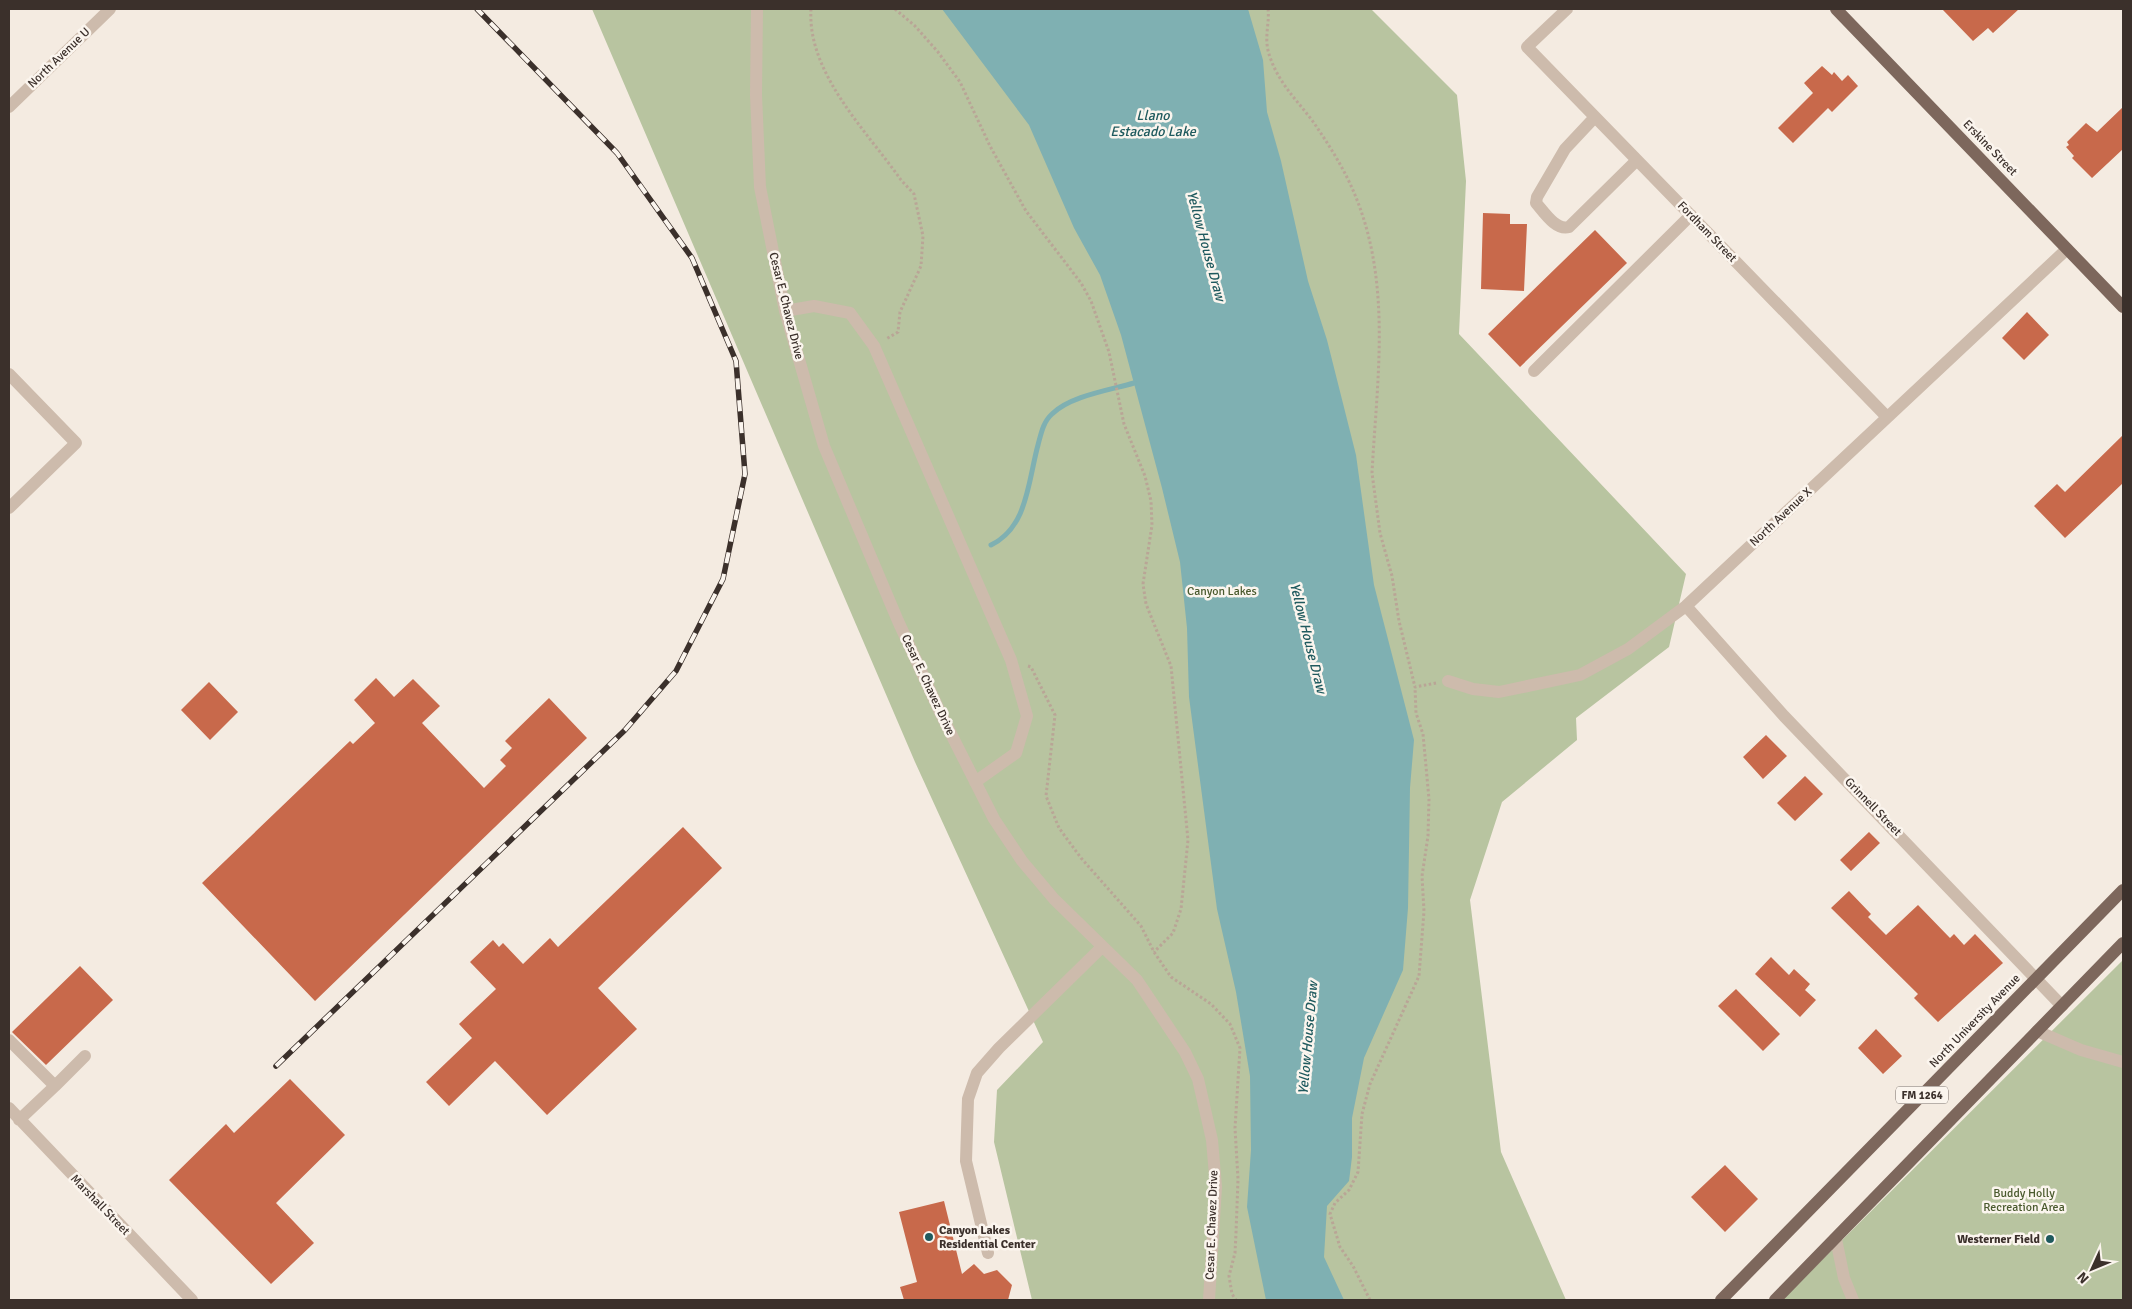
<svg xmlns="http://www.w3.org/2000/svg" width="2132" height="1309" font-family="Signika,sans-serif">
  <rect width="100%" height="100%" fill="#f4ebe1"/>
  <!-- green -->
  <path fill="#b8c4a0" d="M 592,9 L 1371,9 L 1457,95 L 1466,181 L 1459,334 L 1686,574 L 1669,647 L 1576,718 L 1577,740 L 1502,802 L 1470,900 L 1501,1152 L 1566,1300 L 1032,1300 L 994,1142 L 997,1090 L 1043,1042 L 915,762 Z
    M 2123,960 L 2123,1300 L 1782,1300 Z"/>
  <!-- water -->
  <path fill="#7fb0b2" d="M 942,9 L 1248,9 L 1263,60 L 1267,112 L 1281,161 L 1308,281 L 1327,340 L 1356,455 L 1374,585 L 1414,740 L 1410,788 L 1408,908 L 1403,970 L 1364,1058 L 1352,1118 L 1352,1157 L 1349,1181 L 1327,1206 L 1324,1257 L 1344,1300 L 1266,1300 L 1247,1207 L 1251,1150 L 1250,1076 L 1236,992 L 1217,909 L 1189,697 L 1187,628 L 1180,562 L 1162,488 L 1121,335 L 1100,275 L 1074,228 L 1029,125 Z"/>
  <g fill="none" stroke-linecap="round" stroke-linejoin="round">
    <!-- stream -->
    <path stroke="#7fb0b2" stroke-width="5" d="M 991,545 C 1028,527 1028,481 1038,445 C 1041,434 1043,422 1052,414 C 1070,396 1110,390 1134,383"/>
  </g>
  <!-- building -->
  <path fill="#c8694b" d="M 1942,9 L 2019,9 L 1993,33 L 1988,28 L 1973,41 Z
    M 1822,66 L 1832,75 L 1834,72 L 1842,81 L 1848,75 L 1858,86 L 1832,112 L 1828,108 L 1793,143 L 1778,128 L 1813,93 L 1804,83 Z
    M 2123,107 L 2123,149 L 2092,178 L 2072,158 L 2074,156 L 2066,147 L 2069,145 L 2067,142 L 2086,123 L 2097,132 Z
    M 1483,213 L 1510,214 L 1510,224 L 1527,224 L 1524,291 L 1481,289 Z
    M 1595,230 L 1627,263 L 1520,367 L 1488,334 Z
    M 2027,312 L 2049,335 L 2024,360 L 2002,338 Z
    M 2123,435 L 2123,483 L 2065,538 L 2034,506 L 2057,484 L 2065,492 Z
    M 376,678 L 394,697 L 413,679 L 440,706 L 422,723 L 484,788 L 506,766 L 500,760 L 512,748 L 505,741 L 549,698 L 587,738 L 315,1001 L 202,883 L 350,741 L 353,744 L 375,723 L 354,700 Z
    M 209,682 L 238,712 L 210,740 L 181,710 Z
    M 1766,735 L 1787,756 L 1763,779 L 1743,757 Z
    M 1805,776 L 1823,794 L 1795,821 L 1777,803 Z
    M 683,827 L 722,868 L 598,988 L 637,1029 L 547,1115 L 495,1061 L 449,1106 L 426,1082 L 472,1038 L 459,1024 L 496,989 L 470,962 L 493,940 L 499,947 L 503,943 L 523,964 L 550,938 L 558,947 Z
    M 1869,832 L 1880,843 L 1851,871 L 1840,860 Z
    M 1849,891 L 1871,914 L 1868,917 L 1886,935 L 1918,905 L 1950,938 L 1954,934 L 1964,945 L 1975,934 L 2003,963 L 1938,1022 L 1914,998 L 1918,994 L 1831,908 Z
    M 1771,957 L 1789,975 L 1794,969 L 1810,984 L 1805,990 L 1816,1000 L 1800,1017 L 1755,974 Z
    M 80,966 L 113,1000 L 46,1065 L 12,1032 Z
    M 1736,989 L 1780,1034 L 1763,1051 L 1718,1006 Z
    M 1876,1029 L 1902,1056 L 1883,1074 L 1858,1048 Z
    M 290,1079 L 345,1135 L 276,1203 L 314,1243 L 271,1284 L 169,1180 L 226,1124 L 234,1133 Z
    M 1725,1165 L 1758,1199 L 1725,1232 L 1691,1197 Z
    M 944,1201 L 962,1274 L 974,1264 L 984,1274 L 997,1270 L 1012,1285 L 1008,1300 L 904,1300 L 900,1287 L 917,1282 L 899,1212 Z"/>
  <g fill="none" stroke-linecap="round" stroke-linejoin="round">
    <!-- path -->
    <path stroke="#b9a596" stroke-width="3" stroke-dasharray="2.5 2.5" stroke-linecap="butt" d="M 811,9 C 807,73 866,130 901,180 L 914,194 L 923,236 L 921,266 L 900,312 L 898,332 L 886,339
      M 895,9 L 915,26 L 938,52 L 960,82 L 990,146 L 1026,211 L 1081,283 L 1091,301 L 1109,352 L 1124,424 L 1145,476 L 1151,501 L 1152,525 L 1143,584 L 1146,604 L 1171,666 L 1188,840 L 1181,909 L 1173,933 L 1154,952
      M 1268,9 C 1270,23 1263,39 1270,57 C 1279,84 1298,101 1314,123 C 1329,145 1345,170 1355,195 C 1392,284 1377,379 1372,473 L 1380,533 L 1392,576 L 1399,621 L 1415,687 L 1436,683
      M 1028,666 L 1031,667 L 1055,715 L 1046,796 L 1059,828 L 1081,858 L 1141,926 L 1154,952 L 1171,977 L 1211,1004 L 1230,1024 L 1240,1048 L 1235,1128 L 1238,1179 L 1236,1233 L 1235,1253 L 1229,1276 L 1232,1294 L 1236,1300
      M 1370,1300 L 1353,1266 L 1340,1247 L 1330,1214 L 1335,1203 L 1349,1190 L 1358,1172 L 1362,1114 L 1370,1084 L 1419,976 L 1424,911 L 1422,876 L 1428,836 L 1429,799 L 1423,734 L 1416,713 L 1415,687"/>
    <!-- minor -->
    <path stroke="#cdbbac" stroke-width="12" d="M 757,9 L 756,95 L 760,187 L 785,311 L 824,446 L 898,621 L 940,712 L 994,819 L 1022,861 L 1054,899 L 1137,980 L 1185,1052 L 1198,1079 L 1212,1140 L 1216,1187 L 1209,1300
      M 1567,9 L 1527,47 L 1887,417
      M 9,107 L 110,9
      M 1595,117 L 1565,149 L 1537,197 L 1536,203 C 1544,212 1556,231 1569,227 L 1637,160
      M 785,311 L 814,306 L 850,313 L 874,346 L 1011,660 L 1027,716 L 1016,753 L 975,782
      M 1534,371 L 1691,215
      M 9,374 L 76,443 L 9,508
      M 1686,606 L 1784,716 L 2062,1006
      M 1448,681 L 1473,689 L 1499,692 L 1580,675 L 1628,649 L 1686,606 L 2067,249
      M 2037,1031 L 2081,1050 L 2123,1062
      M 9,1040 L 55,1086 L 19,1120
      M 55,1086 L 85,1056
      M 9,1108 L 192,1300
      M 1836,1239 L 1844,1278 L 1853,1300
      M 988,1253 L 966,1161 L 968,1099 L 977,1073 L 999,1048 L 1102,947"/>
    <!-- major -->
    <path stroke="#7d675c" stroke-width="12" d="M 1836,9 L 2123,307
      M 1721,1300 L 2123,890
      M 1775,1300 L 2123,943"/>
    <defs>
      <path id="rail" d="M 276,1066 L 625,730 L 676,671 L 723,579 L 745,474 L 736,361 L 692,258 L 617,153 L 477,9"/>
    </defs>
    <!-- rail casing -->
    <use href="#rail" stroke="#3b302b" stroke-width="5.5"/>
    <!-- rail -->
    <use href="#rail" stroke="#fbf5ee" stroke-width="4" stroke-dasharray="11" stroke-linecap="butt"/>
  </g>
  <!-- markers -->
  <g fill="#1f5a5e" stroke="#fbf5ee" stroke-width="2">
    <circle cx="929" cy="1237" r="5"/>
    <circle cx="2050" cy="1239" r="5"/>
  </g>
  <g text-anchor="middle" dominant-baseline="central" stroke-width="5" stroke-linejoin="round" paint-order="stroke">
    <!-- shield labels -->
    <rect fill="#fbf5ee" stroke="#756b66" stroke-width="1" x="1896" y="1086.5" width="52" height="17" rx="4"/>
    <g font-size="11" font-weight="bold" fill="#3b302b">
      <text x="1922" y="1095">FM 1264</text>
    </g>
    <!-- street labels -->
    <g font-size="12" fill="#3b302b" stroke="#fbf5ee">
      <text transform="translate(59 58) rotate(-44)">North Avenue U</text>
      <text transform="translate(1990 148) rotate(46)">Erskine Street</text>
      <text transform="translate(1707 232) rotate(46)">Fordham Street</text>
      <text transform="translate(786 306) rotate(76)">Cesar E. Chavez Drive</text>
      <text transform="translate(1781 517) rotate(-43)">North Avenue X</text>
      <text transform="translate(928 685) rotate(65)">Cesar E. Chavez Drive</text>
      <text transform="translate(1873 807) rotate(46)">Grinnell Street</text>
      <text transform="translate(1975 1021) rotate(-46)">North University Avenue</text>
      <text transform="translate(100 1205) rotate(46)">Marshall Street</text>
      <text transform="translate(1212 1225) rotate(-88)">Cesar E. Chavez Drive</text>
    </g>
    <!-- park labels -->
    <g font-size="12" fill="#4a5a2e" stroke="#fbf5ee">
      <text x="1222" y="591">Canyon Lakes</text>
      <text x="2024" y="1193">Buddy Holly<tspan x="2024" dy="14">Recreation Area</tspan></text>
    </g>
    <!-- poi labels -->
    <g font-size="12" font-weight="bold" fill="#3b302b" stroke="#fbf5ee" text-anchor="start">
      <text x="939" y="1230">Canyon Lakes<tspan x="939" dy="14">Residential Center</tspan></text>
      <text x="2040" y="1239" text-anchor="end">Westerner Field</text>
    </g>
    <!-- water labels -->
    <g font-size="14" font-style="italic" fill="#1f5a5e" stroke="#fbf5ee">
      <text x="1153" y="115">Llano<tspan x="1153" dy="16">Estacado Lake</tspan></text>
      <text transform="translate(1206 246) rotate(75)">Yellow House Draw</text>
      <text transform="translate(1308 638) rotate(76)">Yellow House Draw</text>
      <text transform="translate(1308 1038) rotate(-85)">Yellow House Draw</text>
    </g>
  </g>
  <!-- border -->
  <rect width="2132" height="1309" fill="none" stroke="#3b302b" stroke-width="20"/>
  <!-- north arrow -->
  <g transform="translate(2092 1269) rotate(226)" stroke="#fbf5ee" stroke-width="4" paint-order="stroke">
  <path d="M0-4L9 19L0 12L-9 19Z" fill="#3b302b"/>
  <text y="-8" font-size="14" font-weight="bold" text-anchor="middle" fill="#3b302b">N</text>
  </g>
</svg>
